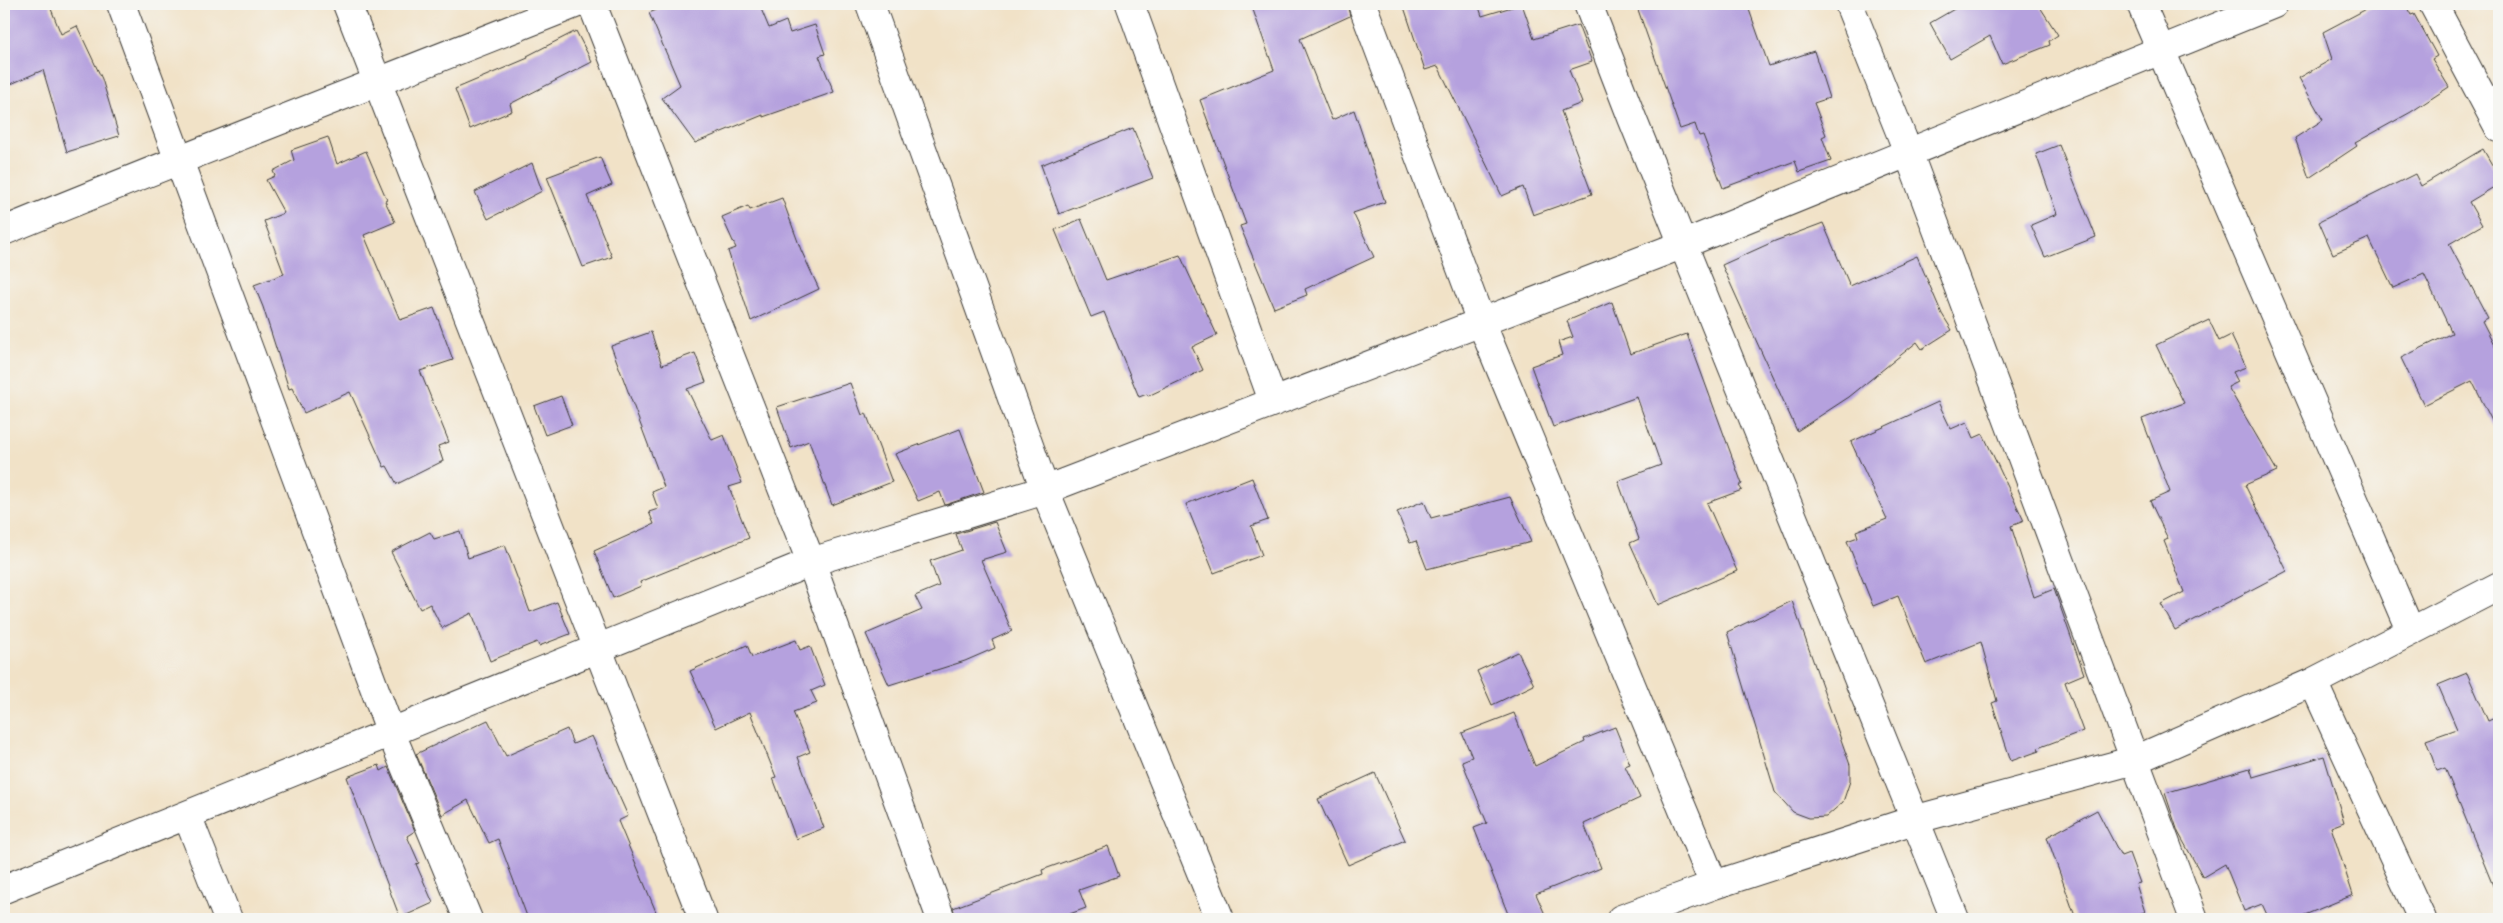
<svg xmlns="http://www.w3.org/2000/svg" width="2503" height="923" font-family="'Balsamiq Sans',sans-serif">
  <rect width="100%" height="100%" fill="#f6f6f2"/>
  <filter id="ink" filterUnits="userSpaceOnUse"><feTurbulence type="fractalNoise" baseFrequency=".02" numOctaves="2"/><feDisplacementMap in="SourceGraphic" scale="10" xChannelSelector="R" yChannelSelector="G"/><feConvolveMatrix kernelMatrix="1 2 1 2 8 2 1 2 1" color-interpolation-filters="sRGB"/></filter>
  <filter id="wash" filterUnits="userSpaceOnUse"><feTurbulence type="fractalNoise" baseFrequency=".0096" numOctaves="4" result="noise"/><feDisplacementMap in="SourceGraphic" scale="20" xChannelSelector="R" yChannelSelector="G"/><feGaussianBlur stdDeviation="1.12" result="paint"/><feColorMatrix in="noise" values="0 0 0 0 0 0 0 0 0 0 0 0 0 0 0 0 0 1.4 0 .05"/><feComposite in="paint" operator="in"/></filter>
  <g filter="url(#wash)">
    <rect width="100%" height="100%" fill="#f1e2c7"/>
    <g id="blocks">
      <!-- building -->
      <path fill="#b5a1de" d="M 4,4 L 49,4 L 61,34 L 77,26 L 102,79 L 119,136 L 67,152 L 43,70 L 4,87 Z
        M 671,4 L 759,4 L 769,28 L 786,21 L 790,33 L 815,25 L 825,54 L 819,56 L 834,92 L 763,117 L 763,115 L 695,143 L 662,98 L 680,85 L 649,13 Z
        M 1251,4 L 1347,4 L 1350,16 L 1300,39 L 1332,120 L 1354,110 L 1385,202 L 1353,213 L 1374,257 L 1305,289 L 1307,295 L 1274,308 L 1240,226 L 1246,224 L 1200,100 L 1274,70 Z
        M 1403,4 L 1478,4 L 1482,16 L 1522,4 L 1534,39 L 1578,25 L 1592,62 L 1569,70 L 1582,103 L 1561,111 L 1592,194 L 1533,215 L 1523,187 L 1502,196 L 1438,66 L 1425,70 Z
        M 1636,4 L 1747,4 L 1769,66 L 1814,51 L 1829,98 L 1814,103 L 1826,135 L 1822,137 L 1831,161 L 1799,172 L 1795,161 L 1723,188 L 1703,135 L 1699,136 L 1695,124 L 1680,129 Z
        M 1963,4 L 2047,4 L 2040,7 L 2058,35 L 2049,41 L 2050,45 L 2002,64 L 1990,36 L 1950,59 L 1930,23 Z
        M 2376,4 L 2405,4 L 2411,15 L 2414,14 L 2437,56 L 2432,59 L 2449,87 L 2411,112 L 2355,143 L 2357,146 L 2309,178 L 2295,138 L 2323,120 L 2299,78 L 2332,59 L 2323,32 Z
        M 576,31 L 592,62 L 510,104 L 512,111 L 470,129 L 455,89 L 528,58 L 527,56 Z
        M 1133,128 L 1153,178 L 1059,214 L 1041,165 Z
        M 328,137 L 337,164 L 366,151 L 387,200 L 385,201 L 395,222 L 364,235 L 400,320 L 434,308 L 453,360 L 420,371 L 449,442 L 438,446 L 443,461 L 397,484 L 387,466 L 384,467 L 350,392 L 304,413 L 292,388 L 289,389 L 263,307 L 254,285 L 284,274 L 264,221 L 284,213 L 266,180 L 275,176 L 273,171 L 294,160 L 291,150 Z
        M 2059,145 L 2096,237 L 2045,257 L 2031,225 L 2057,214 L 2036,154 Z
        M 2483,149 L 2499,177 L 2499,184 L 2469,202 L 2482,225 L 2449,244 L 2488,318 L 2482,321 L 2499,354 L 2499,435 L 2472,381 L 2424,405 L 2401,358 L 2452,333 L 2424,274 L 2393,288 L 2369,238 L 2333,254 L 2319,222 L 2415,174 L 2421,186 Z
        M 600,157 L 612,185 L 587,196 L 612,257 L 583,267 L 547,177 Z
        M 532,163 L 542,191 L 488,219 L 475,192 Z
        M 782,198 L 801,250 L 819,289 L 751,321 L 728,251 L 736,248 L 722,217 L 748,206 L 750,210 Z
        M 1081,219 L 1106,280 L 1180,255 L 1217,335 L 1192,347 L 1203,370 L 1148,396 L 1147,394 L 1139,397 L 1104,312 L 1091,317 L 1055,230 Z
        M 1823,223 L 1850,286 L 1917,256 L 1942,314 L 1952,330 L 1922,349 L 1917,342 L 1849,397 L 1797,431 L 1722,265 L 1775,241 Z
        M 1612,302 L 1630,354 L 1687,334 L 1742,484 L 1739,486 L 1742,490 L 1707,503 L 1737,571 L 1658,605 L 1630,543 L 1639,539 L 1618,481 L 1661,465 L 1637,397 L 1553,427 L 1531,366 L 1562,355 L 1558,342 L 1573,337 L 1567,321 Z
        M 2209,320 L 2219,341 L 2231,335 L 2246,367 L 2233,372 L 2238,382 L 2228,387 L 2277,471 L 2245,485 L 2287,571 L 2175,630 L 2161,604 L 2184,592 L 2164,541 L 2168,539 L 2150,501 L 2170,492 L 2142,419 L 2184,403 L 2156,345 Z
        M 651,332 L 662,365 L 695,353 L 706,382 L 687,389 L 712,440 L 724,435 L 742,483 L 729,487 L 749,538 L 640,582 L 641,586 L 613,598 L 594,551 L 654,524 L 649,512 L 658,509 L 652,492 L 664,487 L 611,346 Z
        M 850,383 L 862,415 L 866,413 L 892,482 L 832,505 L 809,441 L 791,448 L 777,407 Z
        M 561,396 L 572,425 L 545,435 L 534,406 Z
        M 1938,402 L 1951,429 L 1967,422 L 1974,438 L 1983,434 L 2024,521 L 2011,526 L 2034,597 L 2054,589 L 2084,674 L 2065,682 L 2083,731 L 2038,748 L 2039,751 L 2011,761 L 1992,703 L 1997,701 L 1981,642 L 1926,664 L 1898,596 L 1873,606 L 1847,541 L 1858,537 L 1856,531 L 1887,519 L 1851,442 Z
        M 960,429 L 984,492 L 945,505 L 940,492 L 918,501 L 895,454 Z
        M 1252,478 L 1268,520 L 1251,526 L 1262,555 L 1214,573 L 1186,504 Z
        M 1510,497 L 1531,542 L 1427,569 L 1416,541 L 1410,543 L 1397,512 L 1424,501 L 1431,518 Z
        M 995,522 L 1007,552 L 981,560 L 1012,631 L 992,640 L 995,648 L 965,661 L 889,685 L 866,634 L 922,610 L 915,596 L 939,586 L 930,561 L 962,550 L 956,534 Z
        M 460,531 L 468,558 L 505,545 L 530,612 L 557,602 L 570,634 L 539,646 L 537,642 L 490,661 L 472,613 L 442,628 L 430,604 L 420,609 L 391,552 L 430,532 L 434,539 Z
        M 1792,601 L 1850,765 L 1850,781 L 1843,802 L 1826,817 L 1809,818 L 1793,812 L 1775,792 L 1727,632 Z
        M 796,640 L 800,650 L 810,646 L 825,685 L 811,691 L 817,703 L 793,712 L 810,752 L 798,757 L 824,828 L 796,839 L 773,778 L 776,777 L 750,712 L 716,728 L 690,671 L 747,645 L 752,657 Z
        M 1518,652 L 1534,685 L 1492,705 L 1477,671 Z
        M 2467,673 L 2488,721 L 2499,716 L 2498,898 L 2445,768 L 2437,771 L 2426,740 L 2457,729 L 2438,685 Z
        M 1514,713 L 1535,766 L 1585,742 L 1584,739 L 1615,727 L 1630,764 L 1625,766 L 1640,798 L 1584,824 L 1601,868 L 1536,894 L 1547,919 L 1510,919 L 1474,828 L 1487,823 L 1462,761 L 1472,757 L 1462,733 Z
        M 488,720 L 506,756 L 567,729 L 573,744 L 592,736 L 628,816 L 618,821 L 659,919 L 528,919 L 498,839 L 489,843 L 468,800 L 442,815 L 416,754 Z
        M 2324,756 L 2344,822 L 2331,827 L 2353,895 L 2295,919 L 2269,919 L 2262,904 L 2244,911 L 2225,864 L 2203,877 L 2178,832 L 2165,793 L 2250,768 L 2253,777 Z
        M 379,765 L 381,771 L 388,767 L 415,831 L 407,836 L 419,863 L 416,864 L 433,903 L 400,918 L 347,777 Z
        M 1375,773 L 1405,840 L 1348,865 L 1318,799 Z
        M 2097,810 L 2121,856 L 2129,853 L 2140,883 L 2136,884 L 2145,912 L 2122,919 L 2076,919 L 2047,837 Z
        M 1108,846 L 1119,876 L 1079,890 L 1086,908 L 1056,919 L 956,919 L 953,908 L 1043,874 L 1042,870 Z"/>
    </g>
  </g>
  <g filter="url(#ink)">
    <use href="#blocks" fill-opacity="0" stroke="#3c3a36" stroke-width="1"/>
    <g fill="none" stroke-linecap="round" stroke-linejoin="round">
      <defs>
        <path id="street" d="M 121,4 L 391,733 L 468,919
          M 347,4 L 703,919
          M 592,4 L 811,562 L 941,919
          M 870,4 L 1045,490 L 1220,919
          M 1130,4 L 1273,401
          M 1362,4 L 1481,322 L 1714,885
          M 1588,4 L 1632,118 L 1955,919
          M 1849,4 L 1908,152 L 2194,919
          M 2141,4 L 2410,630
          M 2433,4 L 2499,128
          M 4,231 C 193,153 385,80 575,4
          M 2313,682 L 2422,919
          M 187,815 L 228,919
          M 4,889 L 811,562 L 1045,490 L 1684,244 L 2274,4
          M 1621,919 L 1714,885 L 1917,819 L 2135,760 L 2313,682 L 2499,586"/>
      </defs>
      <!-- street casing -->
      <use href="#street" stroke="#3c3a36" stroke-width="30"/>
      <!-- street -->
      <use href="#street" stroke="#fff" stroke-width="28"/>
    </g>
  </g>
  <!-- margin -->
  <rect width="2503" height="923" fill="none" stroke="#f6f6f2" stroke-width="20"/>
</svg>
